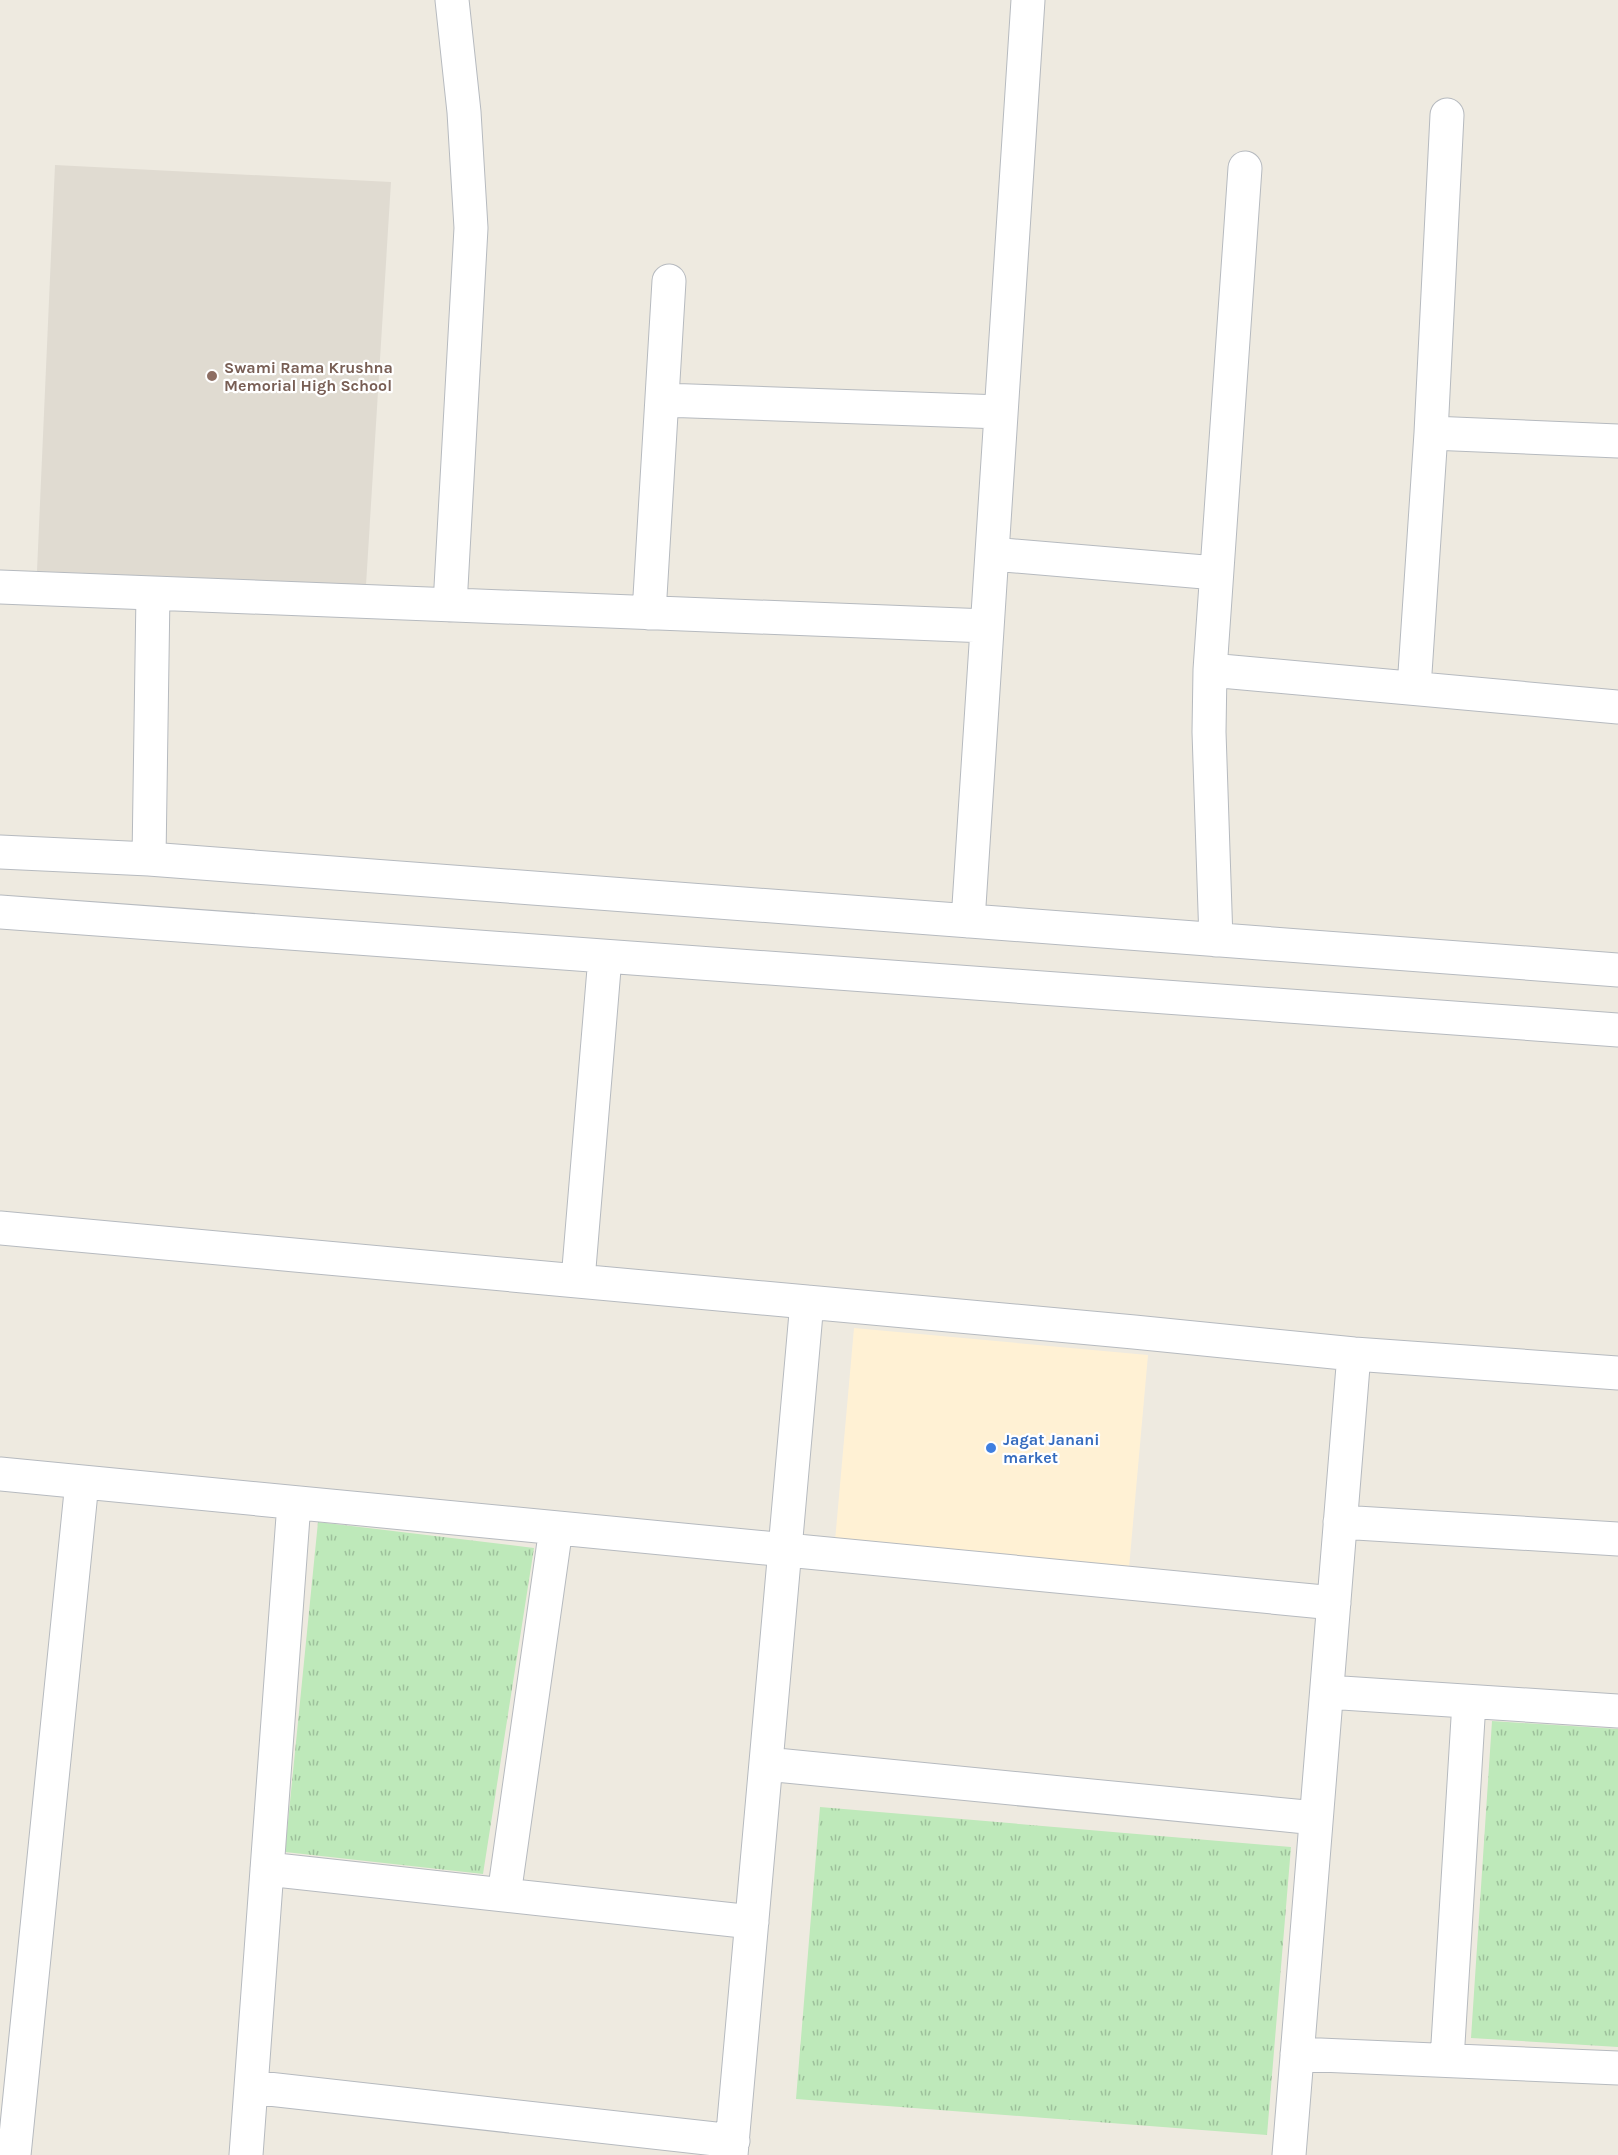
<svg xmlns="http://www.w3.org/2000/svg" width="1618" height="2155" font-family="Karla,sans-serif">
  <defs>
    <pattern id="park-tufts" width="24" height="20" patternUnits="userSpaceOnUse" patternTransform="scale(1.5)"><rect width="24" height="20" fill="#bee9ba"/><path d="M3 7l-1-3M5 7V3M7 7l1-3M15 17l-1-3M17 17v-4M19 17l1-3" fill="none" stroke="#9dc09b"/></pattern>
  </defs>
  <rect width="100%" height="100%" fill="#eeeae0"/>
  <!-- commercial -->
  <path fill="#fff1d4" d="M 854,1328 L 1148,1355 L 1129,1568 L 835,1541 Z"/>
  <!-- education -->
  <path fill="#e0dbd1" d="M 55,165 L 391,182 L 366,585 L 37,571 Z"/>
  <!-- park -->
  <path fill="url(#park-tufts)" d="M 318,1522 L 534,1548 L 483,1874 L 285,1852 Z
    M 1492,1721 L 1618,1729 L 1618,2047 L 1471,2038 Z
    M 820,1807 L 1291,1847 L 1267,2135 L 796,2099 Z"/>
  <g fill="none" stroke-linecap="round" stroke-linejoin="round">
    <defs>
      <path id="minor" d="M 662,400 L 1001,412
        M 1431,433 L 1618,441
        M 992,554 L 1216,573
        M 0,587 L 987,626
        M 450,605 L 471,228 L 464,112 L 452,0
        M 649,613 L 669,281
        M 1210,670 L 1618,707
        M 1414,688 L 1431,433 L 1447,115
        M 0,852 L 149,859 L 1618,970
        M 149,859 L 153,593
        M 0,912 L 1618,1030
        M 968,921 L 1028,0
        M 1216,940 L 1209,732 L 1210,670 L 1245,168
        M 0,1228 L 1134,1332 L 1354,1354 L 1618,1373
        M 578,1280 L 605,957
        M 0,1474 L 1334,1603
        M 1340,1522 L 1618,1539
        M 1327,1692 L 1618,1711
        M 766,1764 L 1316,1818
        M 267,1869 L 752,1922
        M 504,1895 L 556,1528
        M 1297,2054 L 1618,2068
        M 1447,2060 L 1469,1702
        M 251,2087 L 733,2141
        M 14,2155 L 82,1482
        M 246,2155 L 294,1503
        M 731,2155 L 807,1302
        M 1289,2155 L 1354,1354"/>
    </defs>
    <!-- minor casing -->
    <use href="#minor" stroke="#b6babf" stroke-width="35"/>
    <!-- minor -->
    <use href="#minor" stroke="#fff" stroke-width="33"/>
  </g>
  <!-- markers -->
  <circle fill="#8d6e63" stroke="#fff" stroke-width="2" cx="212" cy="376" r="6"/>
  <circle fill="#3f7fe0" stroke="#fff" stroke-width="2" cx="991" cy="1448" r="6"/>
  <g text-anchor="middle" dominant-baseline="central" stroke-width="4.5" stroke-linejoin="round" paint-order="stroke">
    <!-- education labels -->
    <g font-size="16" font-weight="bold" fill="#785e54" stroke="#fff" text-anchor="start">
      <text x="224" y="367">Swami Rama Krushna<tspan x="224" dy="18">Memorial High School</tspan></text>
    </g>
    <!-- shop labels -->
    <g font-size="16" font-weight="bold" fill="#366cbe" stroke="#fff" text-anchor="start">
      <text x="1003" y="1439">Jagat Janani<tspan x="1003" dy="18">market</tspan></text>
    </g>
  </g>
</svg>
